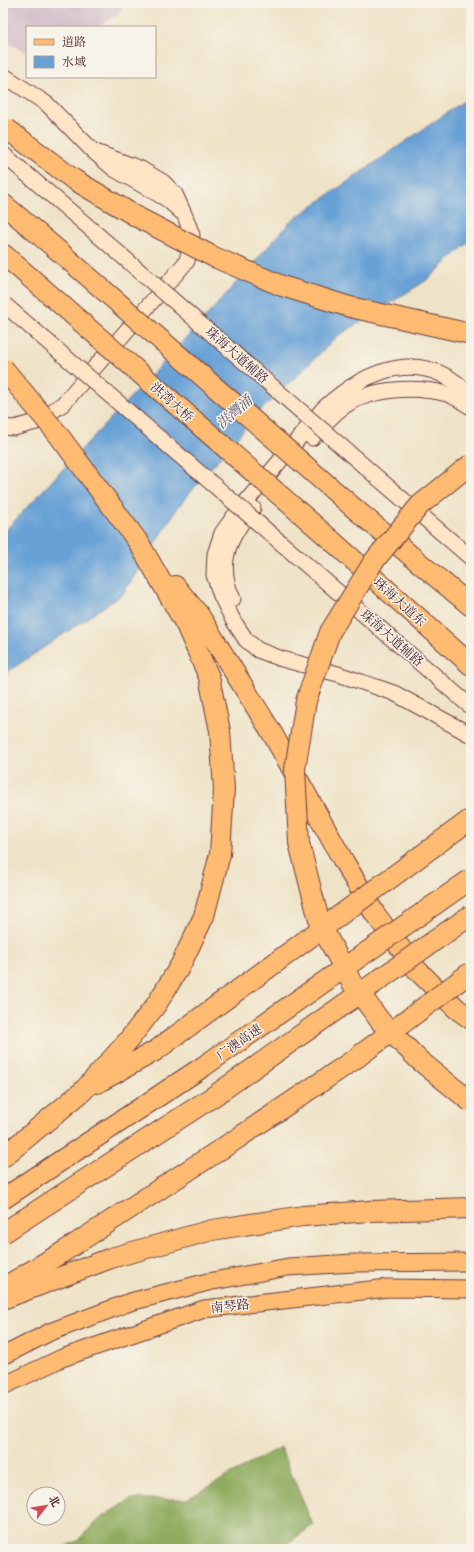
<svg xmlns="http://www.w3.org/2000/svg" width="474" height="1552" font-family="'Gentium Book Plus','Noto Serif SC',serif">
  <rect width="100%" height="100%" fill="#f7f3e8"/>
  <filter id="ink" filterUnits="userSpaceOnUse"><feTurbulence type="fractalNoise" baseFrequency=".025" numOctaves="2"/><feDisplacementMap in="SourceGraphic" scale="8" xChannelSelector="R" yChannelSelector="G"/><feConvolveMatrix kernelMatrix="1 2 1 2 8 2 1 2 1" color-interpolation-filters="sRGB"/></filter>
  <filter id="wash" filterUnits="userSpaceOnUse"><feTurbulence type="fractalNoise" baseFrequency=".012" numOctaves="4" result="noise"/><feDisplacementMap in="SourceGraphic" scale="16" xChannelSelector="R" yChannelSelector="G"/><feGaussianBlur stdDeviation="0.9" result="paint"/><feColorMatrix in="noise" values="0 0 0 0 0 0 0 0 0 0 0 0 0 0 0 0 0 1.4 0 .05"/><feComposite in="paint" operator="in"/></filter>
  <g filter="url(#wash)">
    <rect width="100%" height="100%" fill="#efe3c7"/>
    <!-- industrial -->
    <path fill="#d2bdc8" d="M 3,3 L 125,3 L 118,15 L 97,27 L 27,27 L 27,53 L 3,40 Z"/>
    <!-- forest -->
    <path fill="#8fac5f" stroke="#6c6645" d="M 280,1447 L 313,1525 L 284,1546 L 272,1549 L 60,1549 L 77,1541 L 103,1516 L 132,1499 L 187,1499 Z"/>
    <!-- water -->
    <path fill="#67a1d6" stroke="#586080" d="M 471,96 L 471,240 L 427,280 L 338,336 L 257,414 L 179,506 L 123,594 L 3,675 L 3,533 L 203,320 L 291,221 Z"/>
  </g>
  <g filter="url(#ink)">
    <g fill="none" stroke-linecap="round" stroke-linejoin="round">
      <defs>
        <path id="secondary" d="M 3,75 L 47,104 L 93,151 L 114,169 L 168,200 L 180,211
          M 3,154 L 84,223
          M 471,396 C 424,346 367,368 323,409 L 235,515 L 222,533 L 215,554 L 214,575 L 221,596 L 233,620 L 246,640 L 258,650 L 282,659 L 338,674 L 394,693 L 471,735
          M 3,427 L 14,428 L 36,422 L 63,404 L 187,261 L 192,235 L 185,216 L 175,194 L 163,182 L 141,169 L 93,151
          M 312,438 C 320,429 329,419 338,411 C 364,388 414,385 447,394 C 455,396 464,403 471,407
          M 379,479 L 471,558
          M 302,561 L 471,707
          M 233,599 C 216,563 229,537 253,508"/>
        <path id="primary" d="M 3,1356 L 50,1332 L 130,1302 L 208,1282 L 288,1267 L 353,1263 L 471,1262
          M 3,1386 L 62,1358 L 204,1309 L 388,1288 L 471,1289"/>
        <path id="highway" d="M 3,204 L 61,253
          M 3,254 L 33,280
          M 355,509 L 471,606
          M 330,539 L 471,665
          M 175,586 L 199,615 L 272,733 L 344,862 L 375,914 L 417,970 L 457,1009 L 471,1019
          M 97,1083 L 155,1051
          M 3,1157 L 83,1091 L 127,1042 L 156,1005 L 180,966 L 204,916 L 220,854 L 224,789 L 220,731 L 209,677 L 186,625 L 139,543
          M 3,1288 L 63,1252
          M 3,1299 L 111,1258 L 212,1230 L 303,1216 L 370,1211 L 471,1208"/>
      </defs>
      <!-- secondary casing -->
      <use href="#secondary" stroke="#633c42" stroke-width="17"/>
      <!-- primary casing -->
      <use href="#primary" stroke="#633c42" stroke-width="19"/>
      <!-- highway casing -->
      <use href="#highway" stroke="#633c42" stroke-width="22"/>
      <!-- secondary -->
      <use href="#secondary" stroke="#ffe4c6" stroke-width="15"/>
      <!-- primary -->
      <use href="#primary" stroke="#ffbb71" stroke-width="17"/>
      <!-- highway -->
      <use href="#highway" stroke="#ffbb71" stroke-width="20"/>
      <defs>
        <path id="secondary-bridge" d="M 84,223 L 379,479
          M 5,305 L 302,561"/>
        <path id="highway-bridge" d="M 7,129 L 73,179 L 139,218 L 214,257 L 282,286 L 350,307 L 471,334
          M 61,253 L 355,509
          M 33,280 L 330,539
          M 3,368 L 57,433 L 139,543
          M 471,464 L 420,505 L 374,561 L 330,632 L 306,701 L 295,769 L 299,843 L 320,924 L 352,983 L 381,1022 L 419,1060 L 471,1102
          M 155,1051 L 471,819
          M 3,1199 L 204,1066 L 471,879
          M 3,1233 L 214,1096 L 471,915
          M 63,1252 L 235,1140 L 355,1059 L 471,972"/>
      </defs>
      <!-- secondary-bridge casing -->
      <use href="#secondary-bridge" stroke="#633c42" stroke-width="17" stroke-linecap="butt"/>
      <!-- highway-bridge casing -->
      <use href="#highway-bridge" stroke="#633c42" stroke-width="22" stroke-linecap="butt"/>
      <!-- secondary-bridge -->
      <use href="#secondary-bridge" stroke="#ffe4c6" stroke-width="15"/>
      <!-- highway-bridge -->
      <use href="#highway-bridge" stroke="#ffbb71" stroke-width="20"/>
    </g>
  </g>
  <g text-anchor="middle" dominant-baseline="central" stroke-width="3" stroke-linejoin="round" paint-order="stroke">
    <!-- street labels -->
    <g font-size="13" fill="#4a1f2b" stroke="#f7f3e8">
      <text transform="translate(237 355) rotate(41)">珠海大道辅路</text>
      <text transform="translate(172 402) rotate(41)">洪湾大桥</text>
      <text transform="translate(400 602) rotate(42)">珠海大道东</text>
      <text transform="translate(392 638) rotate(41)">珠海大道辅路</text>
      <text transform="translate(239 1042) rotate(-35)">广澳高速</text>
      <text transform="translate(230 1306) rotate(-6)">南琴路</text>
    </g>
    <!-- water labels -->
    <g font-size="14" font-style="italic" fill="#56536f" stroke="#f7f3e8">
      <text transform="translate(234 412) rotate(-41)">洪灣涌</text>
    </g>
  </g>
  <!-- margin -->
  <rect width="474" height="1552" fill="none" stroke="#f7f3e8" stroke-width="16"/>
  <!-- legend -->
  <rect x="26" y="26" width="130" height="52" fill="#f7f3e8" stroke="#b29e9c"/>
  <rect x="34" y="39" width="20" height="6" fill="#ffbb71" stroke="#b29e9c"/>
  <text x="62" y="46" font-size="12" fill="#4a1f2b">道路</text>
  <rect x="34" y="56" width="20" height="12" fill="#67a1d6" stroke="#b29e9c"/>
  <text x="62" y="66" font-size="12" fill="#4a1f2b">水域</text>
  <!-- north arrow -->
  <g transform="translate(46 1506) rotate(59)"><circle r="19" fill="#f7f3e8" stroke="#b29e9c"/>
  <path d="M0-3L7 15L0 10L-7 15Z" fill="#d1495b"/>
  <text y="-6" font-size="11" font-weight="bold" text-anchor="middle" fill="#4a1f2b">北</text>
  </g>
</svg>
